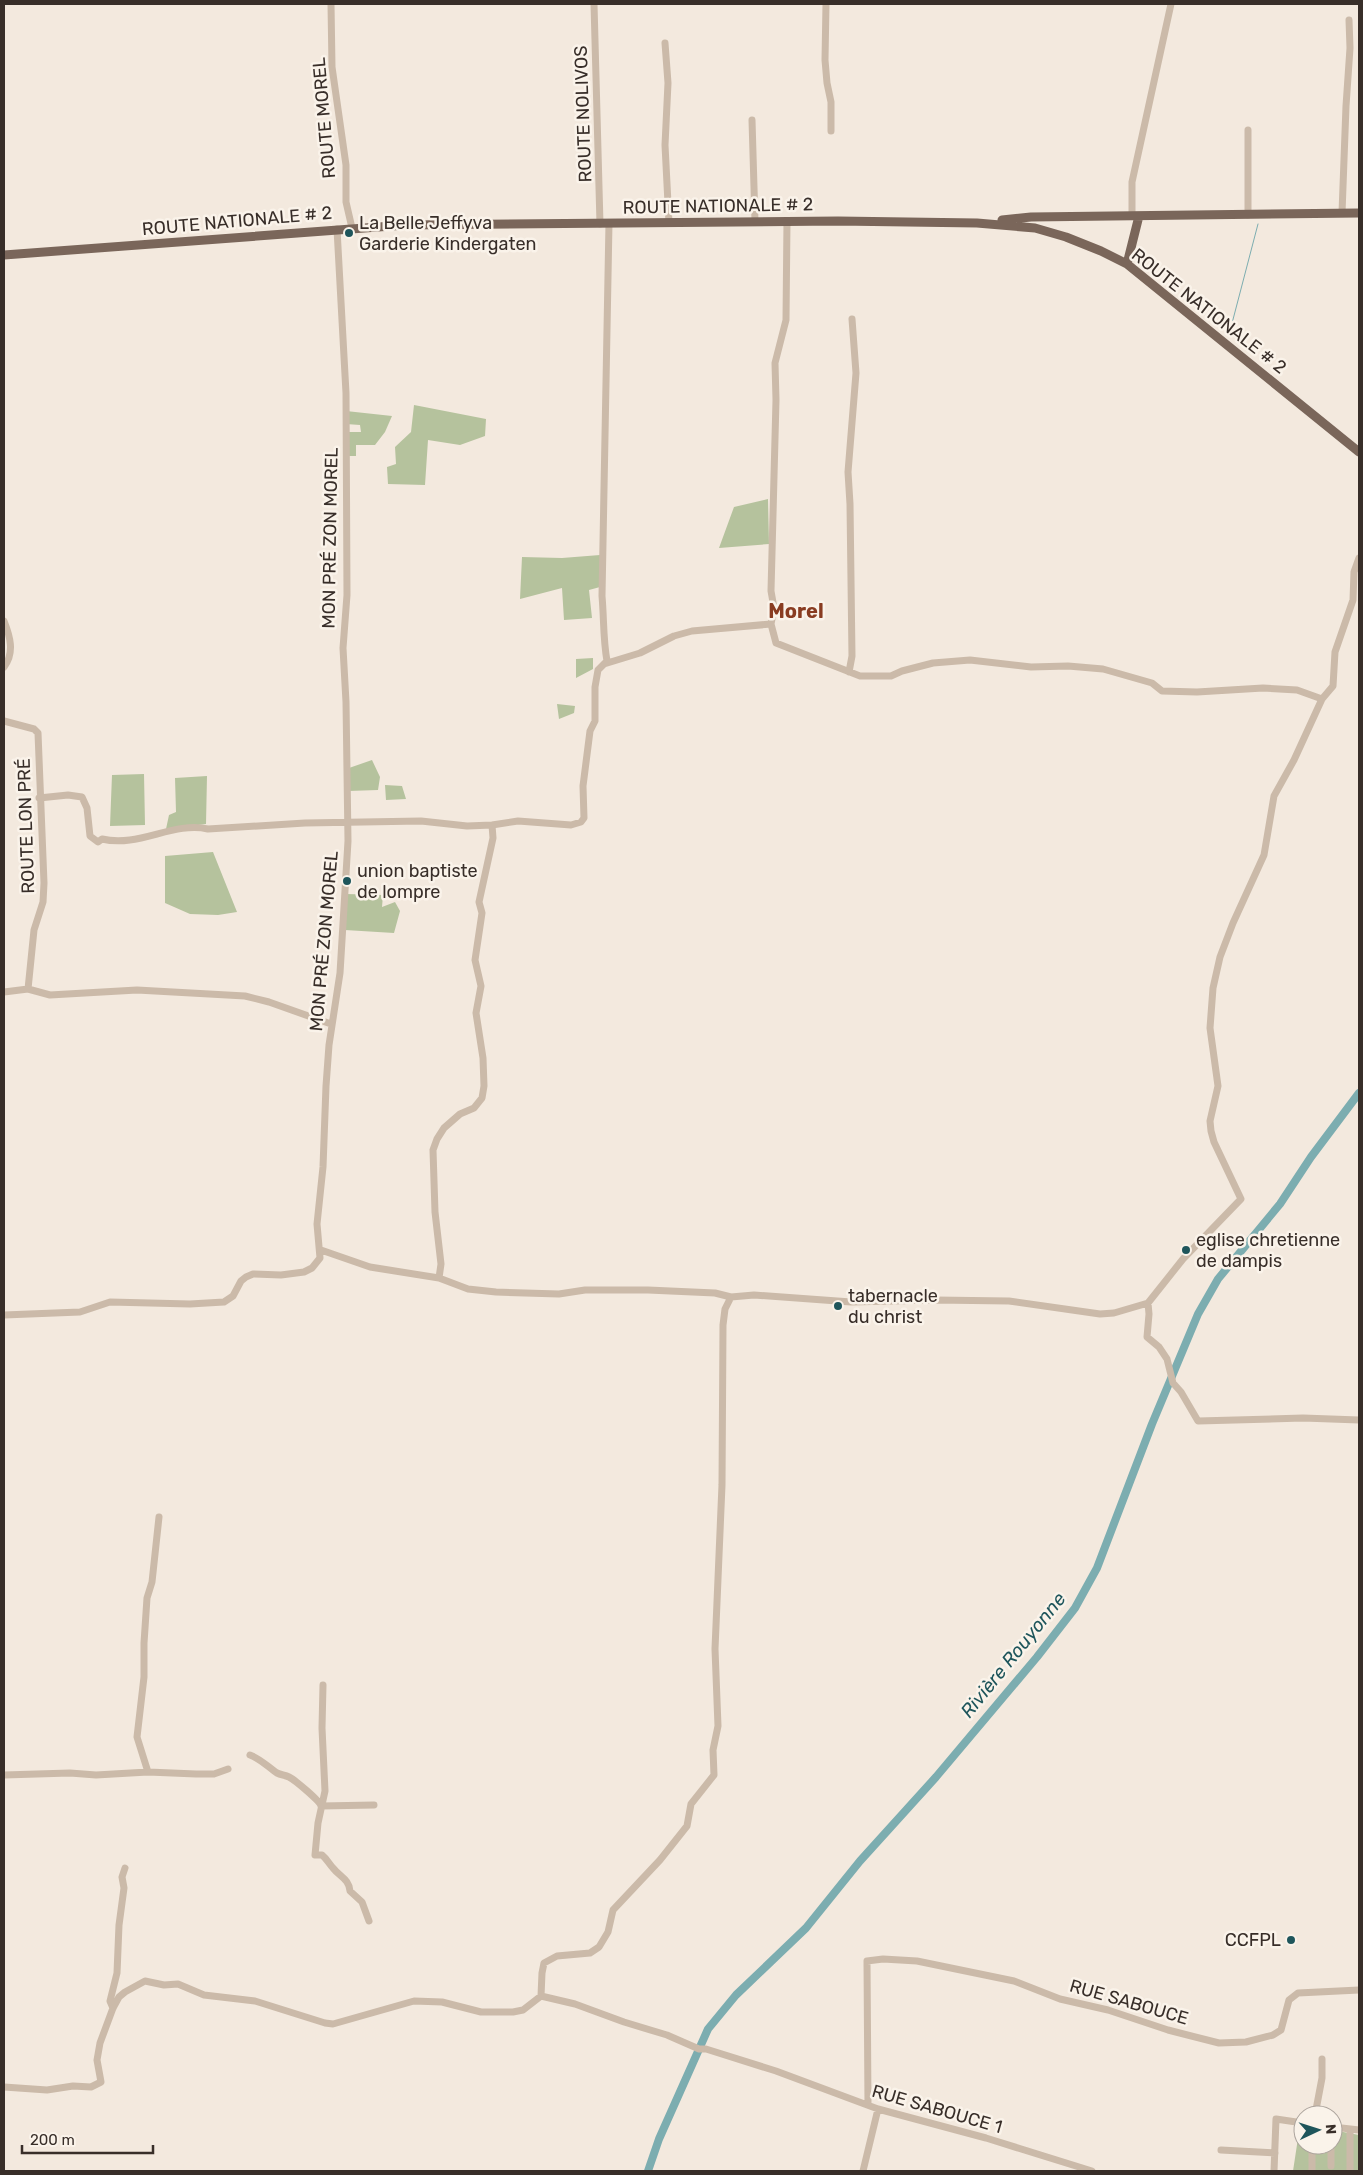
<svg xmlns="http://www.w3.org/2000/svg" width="1363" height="2175" font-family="Rubik,sans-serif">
  <rect width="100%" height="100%" fill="#f3e9de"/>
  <!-- green -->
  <path fill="#b5c29d" d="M 414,405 L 486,419 L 485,436 L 460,445 L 428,440 L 425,485 L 388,484 L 387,467 L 396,464 L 395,447 L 411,432 Z
    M 346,411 L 392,416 L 385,432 L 375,445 L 356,445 L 356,456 L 347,456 L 347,432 L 361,432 L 360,425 L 346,424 Z
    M 768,499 L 769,544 L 719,548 L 734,507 Z
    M 600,555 L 600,587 L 589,590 L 592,618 L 564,620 L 562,588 L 520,599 L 522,557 L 562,558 Z
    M 593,658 L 593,669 L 576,678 L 576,659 Z
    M 557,704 L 575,706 L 574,713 L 559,719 Z
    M 372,760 L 380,777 L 378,790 L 348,791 L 349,768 Z
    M 144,774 L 145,825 L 110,826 L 112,775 Z
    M 207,776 L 206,824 L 166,829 L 169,815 L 176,812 L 175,778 Z
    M 385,785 L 402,786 L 406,799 L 386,800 Z
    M 213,852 L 237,912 L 218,915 L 190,914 L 165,903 L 165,856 Z
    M 346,894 L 383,895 L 382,907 L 395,902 L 400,911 L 394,933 L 345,930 Z
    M 1300,2125 L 1303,2125 L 1303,2145 L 1333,2145 L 1333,2130 L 1359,2135 L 1359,2171 L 1293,2171 Z"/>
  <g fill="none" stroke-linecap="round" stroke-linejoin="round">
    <!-- stream -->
    <path stroke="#7cadb0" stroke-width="1" d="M 1230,331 L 1258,224"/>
    <!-- river -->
    <path stroke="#7cadb0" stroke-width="8" d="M 648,2171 L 659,2139 L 708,2029 L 736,1995 L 806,1928 L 860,1861 L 936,1777 L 1037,1657 L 1075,1608 L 1097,1568 L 1152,1424 L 1198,1314 L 1218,1279 L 1280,1204 L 1311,1157 L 1359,1093"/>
    <!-- minor -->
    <path stroke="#cbbaa9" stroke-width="7" d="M 331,4 L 332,67 L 346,165 L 346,202 L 352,228
      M 594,4 L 600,224
      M 826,4 L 825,60 L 827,83 L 831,102 L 831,131
      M 665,43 L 668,83 L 665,145 L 669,223
      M 752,120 L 755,221
      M 1342,213 L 1346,106 L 1350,48 L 1349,20
      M 1248,215 L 1248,130
      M 1132,216 L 1132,182 L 1171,4
      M 787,221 L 786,320 L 775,363 L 776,400 L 771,591 L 774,608 L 771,624 L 776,643 L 860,676 L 891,676 L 902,671 L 933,663 L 970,660 L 1031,667 L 1068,666 L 1103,669 L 1152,683 L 1162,691 L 1197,692 L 1263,688 L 1297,690 L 1322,699
      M 4,621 C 10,636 15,653 4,667
      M 604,664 L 640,653 L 674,636 L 692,631 L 771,624
      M 849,672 L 852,656 L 850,504 L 848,472 L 856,373 L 852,319
      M 4,721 L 34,729 L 38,733 L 44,883 L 43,902 L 34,930 L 28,989 L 4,992
      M 39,798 L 68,795 L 82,797 L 87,808 L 90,836 L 98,842 L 102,839 C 139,848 173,821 208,829 L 305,823 L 421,821 L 467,826 L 492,825 L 518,821 L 571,825 L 581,822 L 584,818 L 583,786 L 590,731 L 595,721 L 595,687 L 598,670 L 607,661 C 603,639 604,618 602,596 L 609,223
      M 28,989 L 50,995 L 137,990 L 245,996 L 269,1002 L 331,1024
      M 321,1250 L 370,1267 L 439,1278 L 468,1289 L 496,1292 L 559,1294 L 585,1290 L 648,1290 L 715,1293 L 731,1297 L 754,1295 L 851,1302 L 935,1300 L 1009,1301 L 1100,1314 L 1114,1313 L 1148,1303 L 1183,1259 L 1241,1199 L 1214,1142 L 1211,1131 L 1210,1121 L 1218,1086 L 1210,1028 L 1213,988 L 1220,957 L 1233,923 L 1264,855 L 1274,796 L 1294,760 L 1322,699 L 1333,686 L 1335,652 L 1353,600 L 1354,572 L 1359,558
      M 439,1278 L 441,1264 L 435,1212 L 433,1150 L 437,1139 L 444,1128 L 460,1114 L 474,1108 L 482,1098 L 484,1086 L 483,1058 L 476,1013 L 481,986 L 475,960 L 482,913 L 479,902 L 493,838 L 492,825
      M 1148,1303 L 1149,1314 L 1147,1337 L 1159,1347 L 1167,1359 L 1173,1383 L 1181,1392 L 1198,1421 L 1303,1418 L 1359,1420
      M 4,1315 L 80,1312 L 110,1302 L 190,1304 L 224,1302 L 233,1296 L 241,1281 L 246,1277 L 253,1274 L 281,1275 L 304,1272 L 312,1268 L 320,1258 L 317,1224 L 323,1167 L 326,1086 L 329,1045 L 340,973 L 348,841 L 346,702 L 343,648 L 347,595 L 346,393 L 337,229
      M 323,1685 L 322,1728 L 325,1791 L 318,1823 L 315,1855 L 322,1855 C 327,1859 329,1864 333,1868 C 340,1877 349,1879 350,1891 L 362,1902 L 369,1921
      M 250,1755 C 261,1759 268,1767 277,1773 C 281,1775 285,1775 289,1777 C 295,1780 320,1801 321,1806 L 374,1805
      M 148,1772 L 137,1737 L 144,1677 L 144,1643 L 147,1598 L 152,1582 L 159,1517
      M 4,1775 L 70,1773 L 96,1775 L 148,1772 L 196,1774 L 214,1774 L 228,1769
      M 541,1996 L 542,1973 L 544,1963 L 557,1956 L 590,1953 L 599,1947 L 608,1932 L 613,1910 L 660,1860 L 687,1826 L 691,1804 L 714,1775 L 713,1750 L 718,1726 L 715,1649 L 722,1485 L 723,1325 L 725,1309 L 731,1297
      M 113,2008 L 110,2001 L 117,1973 L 119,1925 L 124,1888 L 122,1877 L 125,1868
      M 4,2087 L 47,2090 L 73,2086 L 91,2087 L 101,2082 L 97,2060 L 100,2043 L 113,2008 L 119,1997 L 125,1992 L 145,1981 L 164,1985 L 178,1984 L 204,1995 L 255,2001 L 325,2023 L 333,2024 L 414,2001 L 442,2002 L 481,2012 L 513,2012 L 523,2010 L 541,1996 L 575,2004 L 624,2022 L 667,2035 L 699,2049 L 706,2049 L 776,2071 L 878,2109 L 986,2138 L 1092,2171
      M 868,2105 L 867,1961 L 883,1959 L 917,1961 L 1014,1981 L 1060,1999 L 1108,2010 L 1168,2030 L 1219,2043 L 1246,2042 L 1273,2035 L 1281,2030 L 1289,2000 L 1298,1993 L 1359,1990
      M 1315,2115 L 1322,2078 L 1322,2059
      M 1333,2127 L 1359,2130
      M 1221,2150 L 1275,2153
      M 1331,2166 L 1331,2145
      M 1312,2170 L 1312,2145
      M 863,2171 L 878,2109
      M 1274,2171 L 1276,2119 L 1303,2123
      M 1350,2171 L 1350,2129"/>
    <!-- major -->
    <path stroke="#7a665a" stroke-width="9" d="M 1002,220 L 1031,217 L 1359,213
      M 4,255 L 405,225 L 838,221 L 977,223 L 1035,228 L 1066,237 L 1101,251 L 1127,264 L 1359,452
      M 1127,264 L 1139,216"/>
  </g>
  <!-- markers -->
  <g fill="#1e555b" stroke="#faf3ea" stroke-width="2">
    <circle cx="349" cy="233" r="5"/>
    <circle cx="347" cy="881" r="5"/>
    <circle cx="1186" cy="1250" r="5"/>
    <circle cx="838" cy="1306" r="5"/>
    <circle cx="1291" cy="1940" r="5"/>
  </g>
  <g text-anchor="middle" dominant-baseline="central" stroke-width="5" stroke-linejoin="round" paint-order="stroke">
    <!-- street labels -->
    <g font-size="18" fill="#382e29" stroke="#faf3ea">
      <text transform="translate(583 114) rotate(-92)">ROUTE NOLIVOS</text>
      <text transform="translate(324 118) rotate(-95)">ROUTE MOREL</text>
      <text transform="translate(718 206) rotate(-1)">ROUTE NATIONALE # 2</text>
      <text transform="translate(237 221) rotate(-5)">ROUTE NATIONALE # 2</text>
      <text transform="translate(1209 311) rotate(38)">ROUTE NATIONALE # 2</text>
      <text transform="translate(330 538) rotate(-89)">MON PRÉ ZON MOREL</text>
      <text transform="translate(26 826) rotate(-92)">ROUTE LON PRÉ</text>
      <text transform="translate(324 941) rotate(-85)">MON PRÉ ZON MOREL</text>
      <text transform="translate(1129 2002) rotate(16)">RUE SABOUCE</text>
      <text transform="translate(937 2109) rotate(16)">RUE SABOUCE 1</text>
    </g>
    <!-- poi labels -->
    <g font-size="18" fill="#382e29" stroke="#faf3ea" text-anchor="start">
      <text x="359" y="223">La Belle Jeffyva<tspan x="359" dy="21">Garderie Kindergaten</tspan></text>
      <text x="357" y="871">union baptiste<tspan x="357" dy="21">de lompre</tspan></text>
      <text x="1196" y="1240">eglise chretienne<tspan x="1196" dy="21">de dampis</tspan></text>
      <text x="848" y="1296">tabernacle<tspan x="848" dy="21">du christ</tspan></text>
      <text x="1281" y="1940" text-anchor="end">CCFPL</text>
    </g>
    <!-- water labels -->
    <g font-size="19" font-style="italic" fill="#1e555b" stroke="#faf3ea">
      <text transform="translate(1013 1655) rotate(-51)">Rivière Rouyonne</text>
    </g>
    <!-- quarter labels -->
    <g font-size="20" font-weight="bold" fill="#893c21" stroke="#faf3ea">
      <text x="796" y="611">Morel</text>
    </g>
  </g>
  <!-- border -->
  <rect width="1363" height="2175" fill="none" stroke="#382e29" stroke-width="10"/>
  <!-- north arrow -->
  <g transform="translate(1318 2130) rotate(86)"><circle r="24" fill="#faf3ea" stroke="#aca49d"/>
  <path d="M0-4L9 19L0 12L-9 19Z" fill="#1e555b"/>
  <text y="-8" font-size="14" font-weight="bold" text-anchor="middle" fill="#382e29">N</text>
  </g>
  <!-- scale -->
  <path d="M22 2145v8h131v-8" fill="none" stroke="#382e29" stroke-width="2.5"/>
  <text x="30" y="2145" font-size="15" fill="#382e29" stroke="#faf3ea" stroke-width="4" paint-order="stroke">200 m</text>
</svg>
